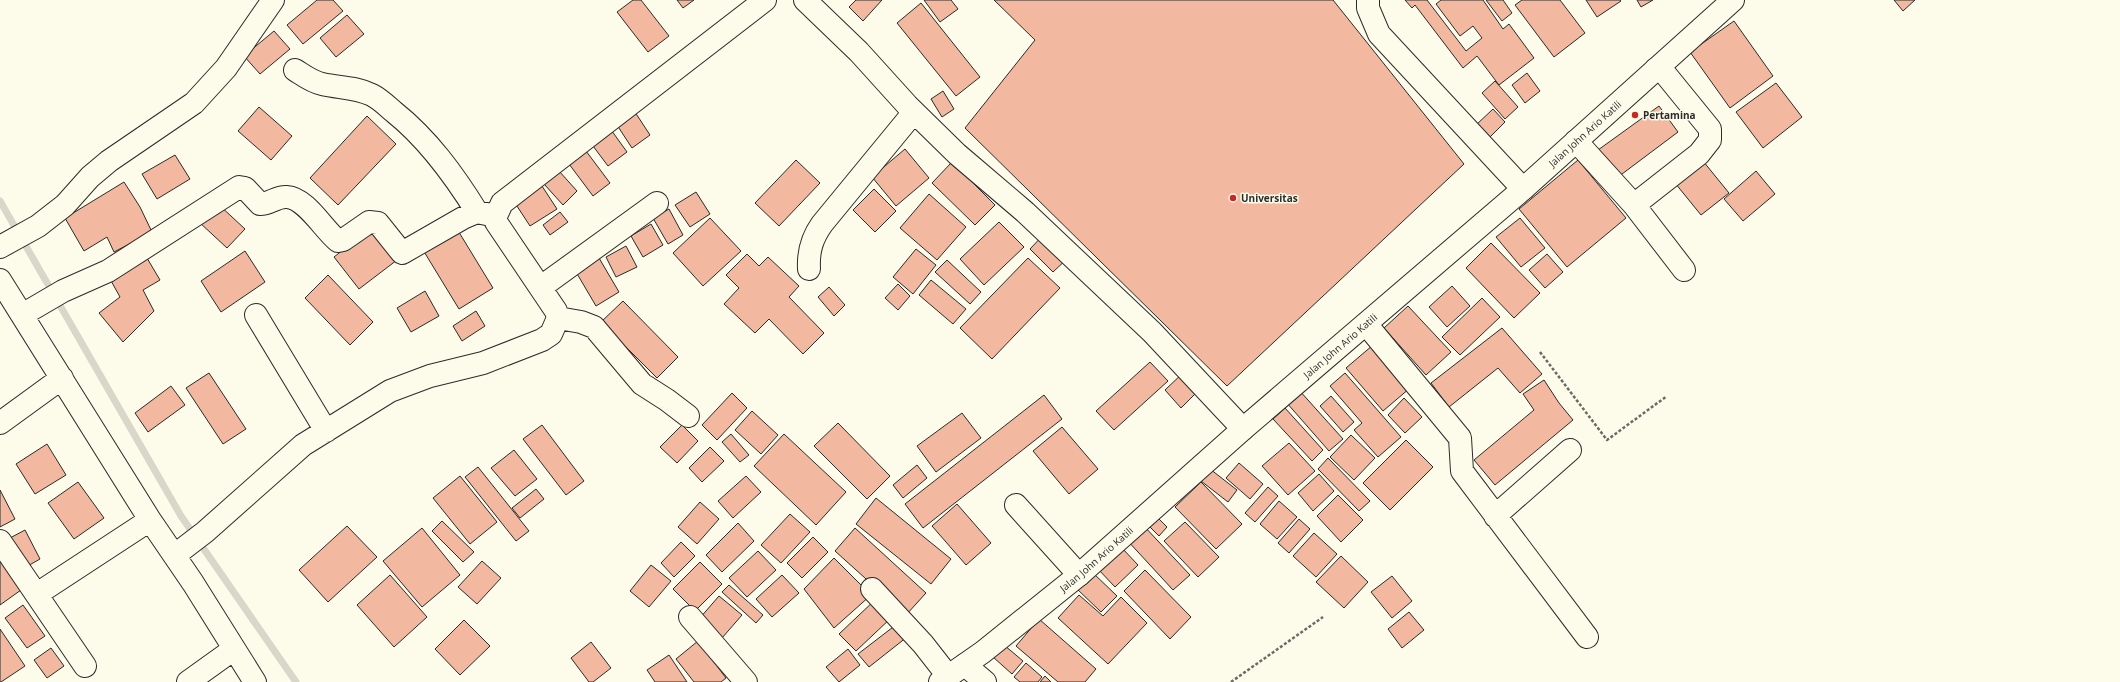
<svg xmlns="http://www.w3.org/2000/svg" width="2120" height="682" font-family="'Open Sans',sans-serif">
  <rect width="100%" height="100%" fill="#fdfbea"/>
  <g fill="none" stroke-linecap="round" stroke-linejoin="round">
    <!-- stream -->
    <path stroke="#d8d7c9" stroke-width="7" d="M 0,201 L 181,516 L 296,682"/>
  </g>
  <!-- building -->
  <path fill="#f2b8a0" stroke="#2b2b2b" d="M 317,0 L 333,0 L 343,11 L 303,44 L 287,25 Z
    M 633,0 L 641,0 L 669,36 L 648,52 L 617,12 Z
    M 677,0 L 694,0 L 683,8 Z
    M 856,0 L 882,0 L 863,21 L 849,7 Z
    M 924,0 L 951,0 L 958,9 L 940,22 Z
    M 994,0 L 1333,0 L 1464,164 L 1227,386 L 965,128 L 1035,40 Z
    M 1405,0 L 1427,0 L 1466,51 L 1482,38 L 1473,26 L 1460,36 L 1436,4 L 1441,0 L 1483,0 L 1503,29 L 1509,24 L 1534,58 L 1499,85 L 1477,56 L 1463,68 L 1415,5 L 1412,8 Z
    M 1486,0 L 1503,0 L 1512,13 L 1502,21 Z
    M 1522,0 L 1560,0 L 1585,33 L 1554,57 L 1515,5 Z
    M 1586,0 L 1620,0 L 1621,1 L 1597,17 Z
    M 1637,0 L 1653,0 L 1641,7 Z
    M 1894,0 L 1915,0 L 1903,11 Z
    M 921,3 L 980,77 L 956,96 L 897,23 Z
    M 347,15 L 364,34 L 336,57 L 320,38 Z
    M 1734,21 L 1773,76 L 1730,108 L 1690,52 Z
    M 274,31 L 290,49 L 260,74 L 244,56 Z
    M 1527,73 L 1540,91 L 1525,103 L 1512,85 Z
    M 1495,81 L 1518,107 L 1505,119 L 1482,93 Z
    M 1776,83 L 1802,117 L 1763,148 L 1736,112 Z
    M 943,91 L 954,109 L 942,117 L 931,99 Z
    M 631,106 L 650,135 L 632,148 L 613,119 Z
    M 1659,106 L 1678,132 L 1618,177 L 1598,150 Z
    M 259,107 L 292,136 L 271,160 L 238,131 Z
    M 1493,109 L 1505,122 L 1489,138 L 1476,125 Z
    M 367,116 L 396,144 L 338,205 L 310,178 Z
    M 609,127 L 627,152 L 608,166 L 590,142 Z
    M 583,147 L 610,183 L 593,196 L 566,160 Z
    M 905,149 L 929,178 L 896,206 L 872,177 Z
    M 175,155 L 190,179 L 157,199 L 142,174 Z
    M 796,160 L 820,183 L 779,226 L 755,203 Z
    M 1578,160 L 1626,218 L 1567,267 L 1519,209 Z
    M 1703,161 L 1729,193 L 1701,215 L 1675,183 Z
    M 952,162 L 995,205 L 975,225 L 932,183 Z
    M 559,171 L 577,191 L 563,205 L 544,184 Z
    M 1756,171 L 1775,194 L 1743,221 L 1724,199 Z
    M 124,182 L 140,207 L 152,232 L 114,252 L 107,237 L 84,251 L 65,218 Z
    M 540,183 L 557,209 L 530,226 L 513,200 Z
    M 874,189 L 896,211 L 875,232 L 853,210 Z
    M 696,192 L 710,214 L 690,227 L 675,205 Z
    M 929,194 L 966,227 L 937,260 L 900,228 Z
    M 217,203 L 245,229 L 227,248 L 199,222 Z
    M 669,209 L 683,235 L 668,244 L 653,218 Z
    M 560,212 L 568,222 L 550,235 L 543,225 Z
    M 710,218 L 741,251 L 703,286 L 673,253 Z
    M 1520,218 L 1545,248 L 1521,267 L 1496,237 Z
    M 999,222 L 1024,247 L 984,285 L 960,259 Z
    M 651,224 L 663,245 L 643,257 L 631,236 Z
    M 372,227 L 397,260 L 359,289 L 334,257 Z
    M 457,229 L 493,288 L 459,309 L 423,250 Z
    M 1045,233 L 1069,257 L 1053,272 L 1030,249 Z
    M 1491,243 L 1540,293 L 1514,318 L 1466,268 Z
    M 626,246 L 637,267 L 616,277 L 606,257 Z
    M 916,249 L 936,265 L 913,294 L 893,277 Z
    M 245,251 L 265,282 L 221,312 L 201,281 Z
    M 747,254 L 759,266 L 768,257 L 799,286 L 789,297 L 824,333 L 803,354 L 769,319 L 755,333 L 724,304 L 739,288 L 726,275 Z
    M 1547,254 L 1563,272 L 1545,288 L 1529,270 Z
    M 147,258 L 160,280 L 143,290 L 154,311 L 123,342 L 99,313 L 120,297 L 110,279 Z
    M 599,258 L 619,292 L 596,306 L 576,272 Z
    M 1028,258 L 1060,288 L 992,359 L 960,328 Z
    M 947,260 L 981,292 L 970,304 L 935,272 Z
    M 328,275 L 373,322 L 350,345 L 305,298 Z
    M 931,280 L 966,309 L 953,324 L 919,295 Z
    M 898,284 L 910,296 L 898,310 L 885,298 Z
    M 1452,286 L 1470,306 L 1447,327 L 1429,307 Z
    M 829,287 L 845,305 L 834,316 L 818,297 Z
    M 425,291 L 439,316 L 411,332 L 397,308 Z
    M 1482,298 L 1500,317 L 1460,355 L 1442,337 Z
    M 623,301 L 678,357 L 657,378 L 601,322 Z
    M 1408,306 L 1451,352 L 1426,375 L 1384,328 Z
    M 476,311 L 485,326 L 462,341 L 453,326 Z
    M 1502,328 L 1542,374 L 1520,393 L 1498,368 L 1449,407 L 1431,383 Z
    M 1373,345 L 1410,388 L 1383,411 L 1346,368 Z
    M 1150,362 L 1168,381 L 1114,430 L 1096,411 Z
    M 1184,372 L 1200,389 L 1181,408 L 1165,390 Z
    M 209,373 L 246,429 L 223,444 L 186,388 Z
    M 1345,373 L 1401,437 L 1378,457 L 1354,430 L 1362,423 L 1330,386 Z
    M 1544,380 L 1559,403 L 1573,420 L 1495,485 L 1474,460 L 1534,410 L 1523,394 Z
    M 171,386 L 185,405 L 148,432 L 135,413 Z
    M 1299,390 L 1343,439 L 1329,451 L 1286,402 Z
    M 732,393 L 747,408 L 717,440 L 702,425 Z
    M 1044,395 L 1062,419 L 923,528 L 905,504 Z
    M 1331,396 L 1354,422 L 1343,432 L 1320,406 Z
    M 1404,398 L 1422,417 L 1405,433 L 1388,415 Z
    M 1285,408 L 1323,450 L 1312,461 L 1273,419 Z
    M 752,411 L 778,435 L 761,454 L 735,430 Z
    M 962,413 L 981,438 L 936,472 L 917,446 Z
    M 838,423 L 890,476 L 867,499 L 814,446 Z
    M 542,425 L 584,481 L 566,495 L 523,439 Z
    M 682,425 L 698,441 L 677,463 L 660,447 Z
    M 1062,427 L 1098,469 L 1069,494 L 1033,451 Z
    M 731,434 L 749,455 L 740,462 L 722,442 Z
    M 784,434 L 846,492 L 816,525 L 754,466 Z
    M 1351,435 L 1375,458 L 1354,480 L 1330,457 Z
    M 1406,440 L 1433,467 L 1390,510 L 1363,483 Z
    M 1289,443 L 1315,471 L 1288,495 L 1262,466 Z
    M 47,444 L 66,475 L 35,494 L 16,464 Z
    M 710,447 L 724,461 L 702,482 L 689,468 Z
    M 514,450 L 537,479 L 515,496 L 491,468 Z
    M 1328,458 L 1370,501 L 1359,511 L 1318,469 Z
    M 1239,463 L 1263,484 L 1250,499 L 1226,478 Z
    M 917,465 L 927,478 L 903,498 L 893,485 Z
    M 478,467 L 529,531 L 516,541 L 465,477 Z
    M 1210,469 L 1237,490 L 1228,502 L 1201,481 Z
    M 1319,474 L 1334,491 L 1313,511 L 1298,493 Z
    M 460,476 L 497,522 L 470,544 L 433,498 Z
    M 746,476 L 761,492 L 733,518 L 718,501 Z
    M 78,482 L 104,518 L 74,539 L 48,503 Z
    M 1201,482 L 1242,524 L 1216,549 L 1175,507 Z
    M 1268,487 L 1278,496 L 1255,522 L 1245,513 Z
    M 536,489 L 544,499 L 520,518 L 512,508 Z
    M 0,490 L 15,519 L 0,527 Z
    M 1338,495 L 1363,520 L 1341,542 L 1317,516 Z
    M 876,498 L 951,559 L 931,584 L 856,524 Z
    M 1279,501 L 1297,517 L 1277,539 L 1260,524 Z
    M 700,502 L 719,519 L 697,544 L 678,527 Z
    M 957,504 L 991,543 L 966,565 L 932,526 Z
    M 790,514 L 810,532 L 781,563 L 761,545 Z
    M 1154,514 L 1167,527 L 1159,536 L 1146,523 Z
    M 1299,519 L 1310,529 L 1289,553 L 1278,543 Z
    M 442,521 L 474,552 L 463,562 L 432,531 Z
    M 1185,522 L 1219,557 L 1198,577 L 1164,541 Z
    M 738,523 L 754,541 L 722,572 L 706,555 Z
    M 1142,524 L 1190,575 L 1173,590 L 1126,539 Z
    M 347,526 L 377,557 L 328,602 L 299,570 Z
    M 422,528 L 460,575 L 422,607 L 383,561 Z
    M 855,528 L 926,593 L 906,615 L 835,551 Z
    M 25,530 L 40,559 L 26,567 L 10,538 Z
    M 1314,533 L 1337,554 L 1316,577 L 1293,556 Z
    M 813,537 L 828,552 L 802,578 L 787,563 Z
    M 681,542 L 695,556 L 674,577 L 661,563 Z
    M 1121,547 L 1138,565 L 1115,587 L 1098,569 Z
    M 758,551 L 776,570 L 747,597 L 729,578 Z
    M 1341,556 L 1368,582 L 1344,608 L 1316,582 Z
    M 834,558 L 871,595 L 834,628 L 804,589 Z
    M 0,560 L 21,590 L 0,605 Z
    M 482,561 L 501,578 L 477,604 L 458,587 Z
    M 700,562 L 722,584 L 695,611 L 673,589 Z
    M 651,565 L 671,581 L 649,607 L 630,591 Z
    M 1145,570 L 1191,617 L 1170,639 L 1124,591 Z
    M 1092,572 L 1117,596 L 1101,612 L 1076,588 Z
    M 390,575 L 427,617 L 394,647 L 357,605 Z
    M 782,575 L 799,593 L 772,617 L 756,599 Z
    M 1392,576 L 1412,601 L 1392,618 L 1371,592 Z
    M 729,585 L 763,615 L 756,623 L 722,592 Z
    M 1079,595 L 1103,616 L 1121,597 L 1147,623 L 1108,664 L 1058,618 Z
    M 719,596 L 742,615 L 722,638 L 699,619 Z
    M 876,599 L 892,617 L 856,651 L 839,634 Z
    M 23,605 L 45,636 L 27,648 L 5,618 Z
    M 1409,612 L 1424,630 L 1402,648 L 1388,629 Z
    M 1039,619 L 1096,669 L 1085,682 L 1058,682 L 1016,646 Z
    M 464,620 L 490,646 L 460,675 L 435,649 Z
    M 897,624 L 907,637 L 869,667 L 858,654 Z
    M 0,629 L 25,666 L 1,682 L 0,682 Z
    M 698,641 L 726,678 L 721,682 L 694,682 L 676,659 Z
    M 591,642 L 611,668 L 593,682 L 589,682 L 571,658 Z
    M 1004,645 L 1023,661 L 1012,674 L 993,657 Z
    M 51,648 L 64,666 L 47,678 L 34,660 Z
    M 848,649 L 860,665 L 839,682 L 826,667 Z
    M 669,655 L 687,682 L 655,682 L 647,670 Z
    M 1026,663 L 1042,677 L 1038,682 L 1020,682 L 1014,677 Z
    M 1045,676 L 1051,682 L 1040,682 Z"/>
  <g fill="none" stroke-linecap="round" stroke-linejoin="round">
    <defs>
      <path id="minor" d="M 805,0 L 859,52 L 907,105 L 957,154 L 1025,212 L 1152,332 L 1243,429
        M 1368,0 L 1368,8 L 1379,34 L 1523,189
        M 295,70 C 303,75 312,82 322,84 C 339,88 356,87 372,95 C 380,99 387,106 394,112 C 428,139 454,175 477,212
        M 1576,141 L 1634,205 L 1684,270
        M 1634,205 L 1699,154 L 1710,140 L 1710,129 L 1662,70 L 1656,69
        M 0,247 L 38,226 L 65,205 L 90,177 L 109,161 L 194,103 L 226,68 L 273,0
        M 809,269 C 808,251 812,238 822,224 L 914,112
        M 0,280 L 150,520 L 193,583 L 255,682
        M 541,287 L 657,203
        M 22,315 L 63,291 L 108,271 L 239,187 L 245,188 L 260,204 C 270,204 277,196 287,197 C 306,198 324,230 338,241 L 343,240 L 369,222 L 378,223 L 402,253 L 463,218 L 477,212 L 496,216
        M 256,315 L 326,431
        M 558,318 L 581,322 L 594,327 L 642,384 L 667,400 L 688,416
        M 1366,324 L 1460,438 L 1462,471 L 1587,637
        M 0,423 L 62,378
        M 1016,505 L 1079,575
        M 1495,516 L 1570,450
        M 0,541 L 85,666
        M 175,555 L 205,532 L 303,445 L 390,391 L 430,376 L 483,363 L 542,340 L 551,334 L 558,318 L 556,311 L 496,222 L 496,216 L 502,203 L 765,0
        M 872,589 L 923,644 L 948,676
        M 37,594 L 150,520
        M 690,617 L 746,682
        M 965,665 L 985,682
        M 188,682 L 234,649"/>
      <g id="major">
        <path id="s1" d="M 940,682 L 983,652 L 1079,575 L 1243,429 L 1523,189 L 1733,0"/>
      </g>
    </defs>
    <!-- minor casing -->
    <use href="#minor" stroke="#2b2b2b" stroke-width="24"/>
    <!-- major casing -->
    <use href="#major" stroke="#2b2b2b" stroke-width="24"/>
    <!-- path -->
    <path stroke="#6a6964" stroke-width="2.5" stroke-dasharray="3 2" stroke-linecap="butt" d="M 1540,352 L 1607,440 L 1667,396
      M 1231,682 L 1323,617"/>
    <!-- minor -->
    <use href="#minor" stroke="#fdfbea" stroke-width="22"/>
    <!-- major -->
    <use href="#major" stroke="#fdfbea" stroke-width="22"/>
  </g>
  <!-- markers -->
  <g fill="#c62828" stroke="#fdfbea" stroke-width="1.5">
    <circle cx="1635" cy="115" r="4"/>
    <circle cx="1233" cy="198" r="4"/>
  </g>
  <g text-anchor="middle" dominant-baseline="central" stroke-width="3" stroke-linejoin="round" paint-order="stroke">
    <!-- poi labels -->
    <g font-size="10" font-weight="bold" fill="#2b2b2b" stroke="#fdfbea" text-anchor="start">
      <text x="1643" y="115">Pertamina</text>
      <text x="1241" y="198">Universitas</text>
    </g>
    <!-- street labels -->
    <g font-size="10" fill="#2b2b2b" stroke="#fdfbea">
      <text stroke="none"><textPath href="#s1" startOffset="847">Jalan John Ario Katili</textPath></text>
      <text stroke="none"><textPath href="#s1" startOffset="523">Jalan John Ario Katili</textPath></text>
      <text stroke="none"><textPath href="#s1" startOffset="199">Jalan John Ario Katili</textPath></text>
    </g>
  </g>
</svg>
